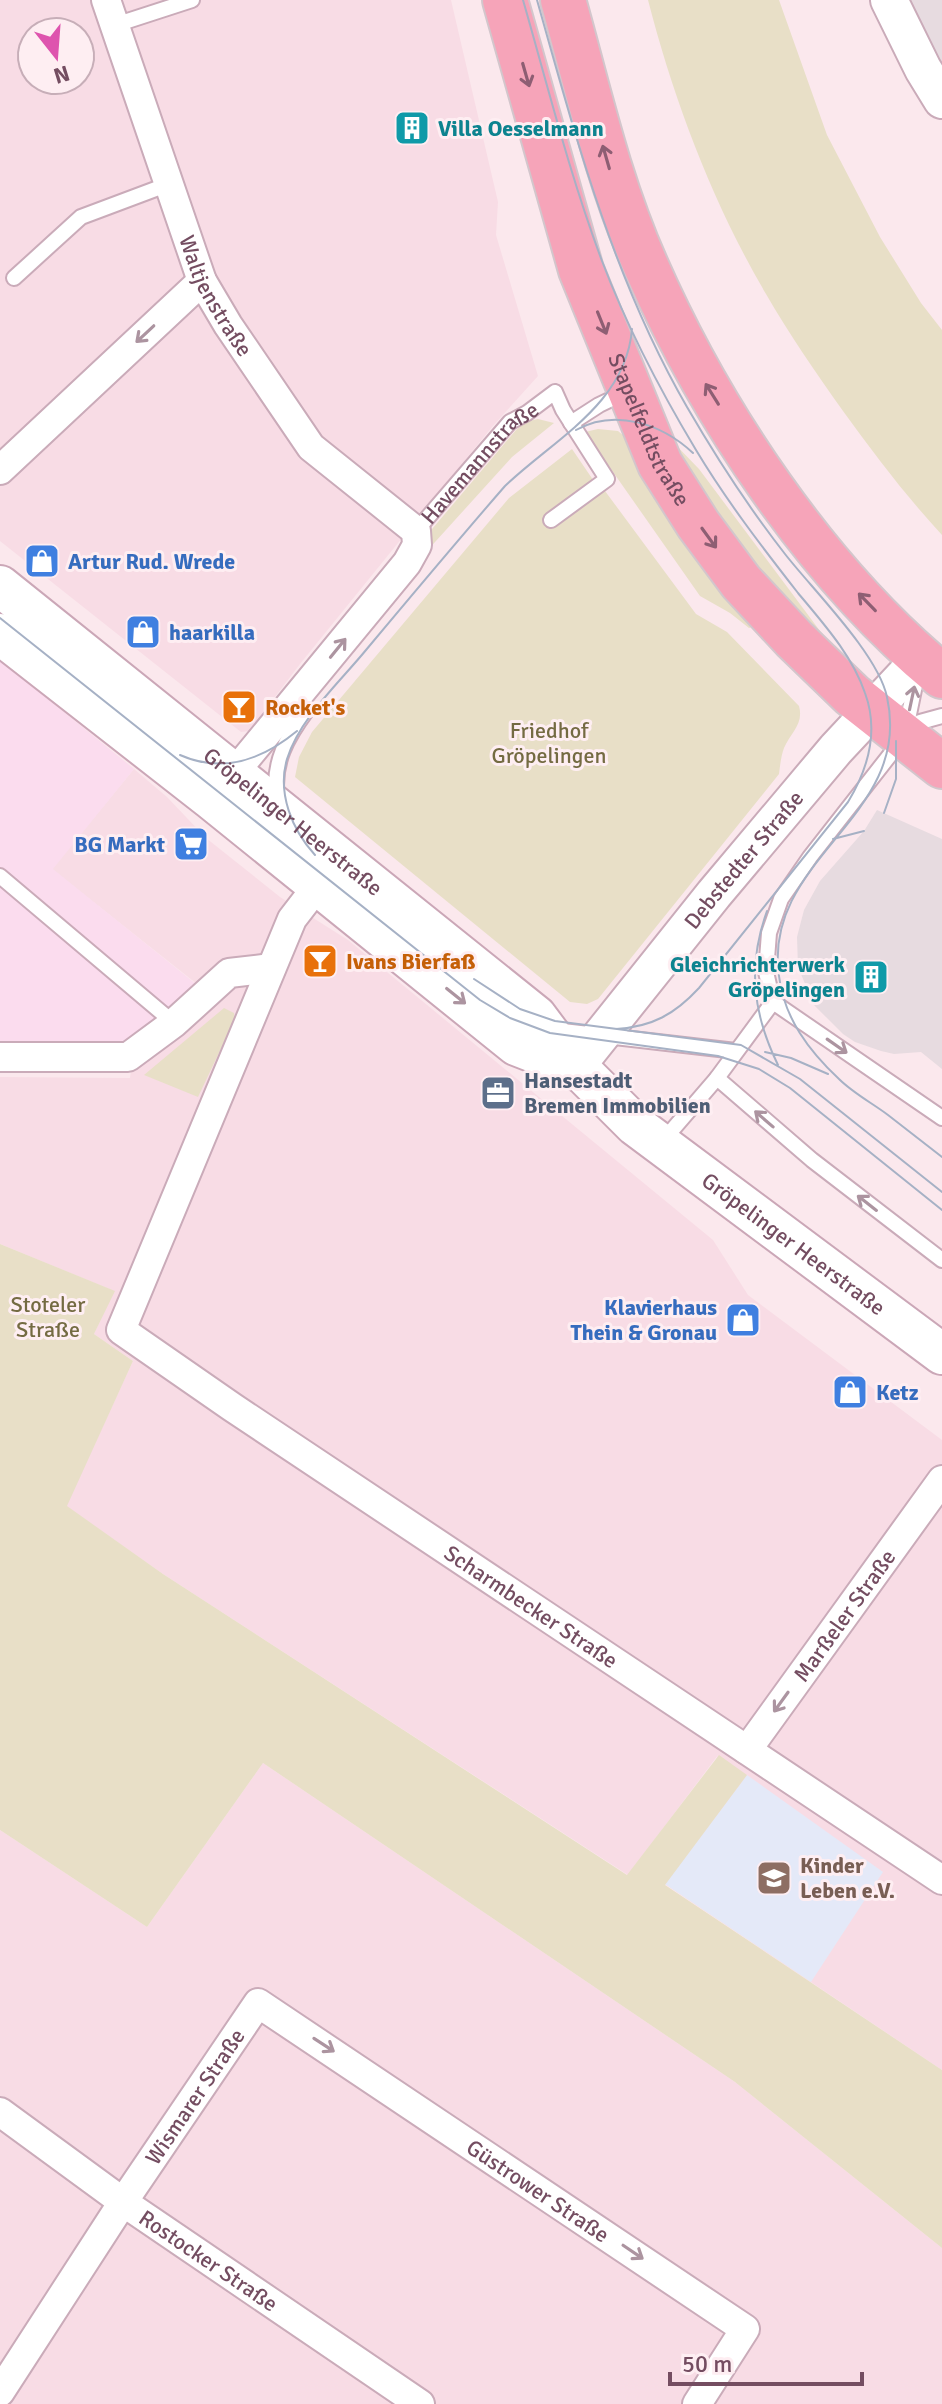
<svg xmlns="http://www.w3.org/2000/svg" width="942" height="2404" font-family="Signika,sans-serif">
  <rect width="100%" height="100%" fill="#fbe8ed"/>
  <!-- residential -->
  <path fill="#f8dce5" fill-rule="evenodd" d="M 0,0 L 451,0 L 498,202 L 496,235 L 538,376 L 492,427 L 300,664 L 249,731 L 241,732 L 0,541 ZM 32,32 L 80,32 L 80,80 L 32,80 Z
    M 134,769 L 167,797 L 206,838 L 280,897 L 348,940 L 713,1240 L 748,1295 L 942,1440 L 942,2070 L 665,1884 L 718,1755 L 628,1875 L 163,1574 L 66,1506 L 133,1361 L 94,1334 L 114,1291 L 0,1244 L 0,1077 L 130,1078 L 134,1049 L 202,988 L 52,869 Z
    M 263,1763 L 735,2082 L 942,2248 L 942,2404 L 0,2404 L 0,1830 L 147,1927 Z"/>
  <!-- commercial -->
  <path fill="#fbdcee" d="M 0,660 L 134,769 L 53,869 L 202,989 L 134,1049 L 0,1049 Z"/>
  <!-- industrial -->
  <path fill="#e7dbe0" d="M 901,0 L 942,0 L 942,86 Z
    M 877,810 L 942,839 L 942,1069 L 921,1052 L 894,1054 L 881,1051 L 855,1042 L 843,1034 L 814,1005 L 798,967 L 797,937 L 804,910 L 820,881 L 864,831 Z"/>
  <!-- education -->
  <path fill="#e4e9f8" d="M 747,1775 L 883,1872 L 811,1982 L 665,1884 Z"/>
  <!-- green -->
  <path fill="#e8dfc7" d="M 648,0 L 779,0 L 827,135 L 880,237 L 921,303 L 942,330 L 942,535 C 906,496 874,454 843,411 C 816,373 789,334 766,294 C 713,204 674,101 648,0 Z
    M 538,419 L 554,423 L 512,457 L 426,552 L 427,535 L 516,430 L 525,422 Z
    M 598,429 L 618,431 L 624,436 L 697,559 L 752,627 L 749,628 L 730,613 L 700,596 L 585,432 Z
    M 671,440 L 699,469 L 832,647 L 829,650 L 739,546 Z
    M 572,449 L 602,493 L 605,491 L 696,614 L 727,632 L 799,706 C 804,724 791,732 784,748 C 781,756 780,766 779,774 L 598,999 L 587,1004 L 570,1002 L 295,777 L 299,757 L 312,732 L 509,498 Z
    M 224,1008 L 234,1013 L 235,1019 L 198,1097 L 144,1075 Z
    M 0,1244 L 115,1291 L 94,1334 L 133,1361 L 67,1506 L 163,1574 L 627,1875 L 719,1755 L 747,1775 L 665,1885 L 942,2070 L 942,2248 L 735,2082 L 263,1763 L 147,1927 L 0,1830 Z"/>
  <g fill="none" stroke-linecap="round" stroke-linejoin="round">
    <defs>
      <g id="service">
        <path d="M 115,25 L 192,0"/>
        <path d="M 14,278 L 81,217 L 169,184"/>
        <path d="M 571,423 L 599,405 L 626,392"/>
        <path id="s1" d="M 416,531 L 510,422 L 527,413 L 555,392 L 563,410 L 607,479 L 551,520"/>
        <path d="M 942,716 L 920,722 L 904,737 L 810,857 L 781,899 L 769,933 L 766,972 L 773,1002 L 942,1118"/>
        <path d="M 906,729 L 917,675"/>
        <path d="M 277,798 C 272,763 287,737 307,710 L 300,694"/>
        <path d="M 0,876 L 174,1023"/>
        <path d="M 554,1030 L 736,1051"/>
        <path d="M 717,1078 L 812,1160 L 942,1260"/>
        <path d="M 661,1143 L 717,1078 L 773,1002"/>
      </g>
      <g id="minor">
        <path id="s2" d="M 106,0 L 202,281 L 228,325 L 311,447 L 416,531 L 417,545 L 407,563 L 234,773"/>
        <path d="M 0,470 L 202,281"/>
        <path id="s3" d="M 319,884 L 292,919 L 121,1330 L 232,1407 L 942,1880"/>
        <path d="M 0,1057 L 128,1057 L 174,1023 L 229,973 L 271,968"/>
        <path id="s4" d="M 747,1750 L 942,1480"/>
        <path id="s5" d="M 0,2112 L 123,2202 L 420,2404"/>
        <path id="s6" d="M 0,2392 L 123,2202 L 258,2003 L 745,2329 L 697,2404"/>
      </g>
      <g id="tertiary">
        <path d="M 889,0 L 923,69 L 942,100"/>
        <path id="s7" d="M 575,1068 L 714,894 L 836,749 L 921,658"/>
      </g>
      <g id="secondary">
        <path id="s8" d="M 0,586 L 536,1016 L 575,1068"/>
        <path id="s9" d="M 0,634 L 211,799 L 516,1045 L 575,1068 L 585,1075 L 635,1125 L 942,1354"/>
      </g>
      <g id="primary">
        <path id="s10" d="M 505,0 L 581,270 L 660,464 L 698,524 L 741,582 L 794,639 L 852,695 L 942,766"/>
        <path d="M 563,0 C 588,89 608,181 646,266 C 711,414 817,573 942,676"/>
      </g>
    </defs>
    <!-- service casing -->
    <use href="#service" stroke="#caabb9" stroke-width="18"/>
    <!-- minor casing -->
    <use href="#minor" stroke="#caabb9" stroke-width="32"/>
    <!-- tertiary casing -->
    <use href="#tertiary" stroke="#caabb9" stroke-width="40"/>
    <!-- secondary casing -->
    <use href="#secondary" stroke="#cba7b7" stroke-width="44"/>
    <!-- primary casing -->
    <use href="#primary" stroke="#d3c6cc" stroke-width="48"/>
    <!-- service -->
    <use href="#service" stroke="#fff" stroke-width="14"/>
    <!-- minor -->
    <use href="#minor" stroke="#fff" stroke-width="28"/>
    <!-- tertiary -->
    <use href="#tertiary" stroke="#fff" stroke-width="36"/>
    <!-- secondary -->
    <use href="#secondary" stroke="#fff" stroke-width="40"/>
    <!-- primary -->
    <use href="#primary" stroke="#f6a4b9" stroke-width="44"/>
    <!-- tram -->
    <path stroke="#a6b1c5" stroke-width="2" d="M 523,0 C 548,87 570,176 602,261 C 627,327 660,390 696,450 C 726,500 762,547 798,593 C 823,623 852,655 865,693 C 879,731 868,769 848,802 L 699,988 C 675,1014 652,1027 616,1029
      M 537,0 C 576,139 614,281 687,407 C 716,457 749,508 785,554 C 813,590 878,654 887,697 C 914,818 762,857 779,976 C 784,1018 809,1051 839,1079 C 853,1093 872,1103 888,1115 C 906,1129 924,1143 942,1157
      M 576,430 C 615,408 662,424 693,453
      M 0,618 L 480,1000 L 510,1018 L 550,1033 L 718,1056 L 759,1069 L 790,1088 L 942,1210
      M 180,755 C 223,774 262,760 297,731
      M 884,813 L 896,779 L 896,741
      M 833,839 L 864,831
      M 315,855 C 292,830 277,793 287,759 C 300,718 339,683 366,650 C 412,595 458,540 505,486 C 554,439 626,404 632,329
      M 767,911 C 747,966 753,1014 778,1065
      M 474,979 L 520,1009 L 555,1021 L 741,1045 L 800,1079 L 942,1192
      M 765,1052 L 791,1058 L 828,1074"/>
  </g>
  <!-- one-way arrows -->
  <defs><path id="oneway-shaft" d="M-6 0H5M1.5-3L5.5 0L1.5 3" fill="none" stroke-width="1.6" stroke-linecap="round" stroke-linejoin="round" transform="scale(2)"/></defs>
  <g stroke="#8e5e73">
    <use href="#oneway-shaft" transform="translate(526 75) rotate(74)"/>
    <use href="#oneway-shaft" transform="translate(606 157) rotate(-106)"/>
    <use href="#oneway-shaft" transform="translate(602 323) rotate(68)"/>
    <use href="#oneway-shaft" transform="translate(712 394) rotate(-122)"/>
    <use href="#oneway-shaft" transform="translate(709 538) rotate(54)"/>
    <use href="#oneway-shaft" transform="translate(867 602) rotate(-134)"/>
  </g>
  <g stroke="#ac94a0">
    <use href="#oneway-shaft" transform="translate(145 334) rotate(137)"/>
    <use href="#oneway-shaft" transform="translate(338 648) rotate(-51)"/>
    <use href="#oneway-shaft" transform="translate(912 698) rotate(-78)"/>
    <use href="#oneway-shaft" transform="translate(456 996) rotate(39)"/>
    <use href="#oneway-shaft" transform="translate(837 1046) rotate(35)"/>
    <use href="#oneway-shaft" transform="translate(764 1119) rotate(-139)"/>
    <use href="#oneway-shaft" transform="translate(867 1203) rotate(-142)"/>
    <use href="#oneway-shaft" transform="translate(781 1702) rotate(126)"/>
    <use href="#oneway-shaft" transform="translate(324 2045) rotate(33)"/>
    <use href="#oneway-shaft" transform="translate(633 2252) rotate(34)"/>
  </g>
  <!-- icons -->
  <defs>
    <symbol id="building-square" viewBox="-11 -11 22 22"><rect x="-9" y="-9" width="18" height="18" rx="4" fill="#0f9aa8" stroke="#feeef2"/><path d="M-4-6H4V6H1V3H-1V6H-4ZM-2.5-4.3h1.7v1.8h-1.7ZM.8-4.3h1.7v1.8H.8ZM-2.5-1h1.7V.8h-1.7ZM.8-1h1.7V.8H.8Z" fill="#fff"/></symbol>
    <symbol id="shop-square" viewBox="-11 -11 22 22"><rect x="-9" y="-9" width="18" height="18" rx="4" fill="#3f7fe0" stroke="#feeef2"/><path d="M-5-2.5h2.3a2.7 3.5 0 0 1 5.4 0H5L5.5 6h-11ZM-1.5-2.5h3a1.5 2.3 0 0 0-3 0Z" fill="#fff"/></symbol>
    <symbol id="bar-square" viewBox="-11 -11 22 22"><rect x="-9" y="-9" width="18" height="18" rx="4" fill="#e8710a" stroke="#feeef2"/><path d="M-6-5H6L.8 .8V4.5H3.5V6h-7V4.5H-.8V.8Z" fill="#fff"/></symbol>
    <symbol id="supermarket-square" viewBox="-11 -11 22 22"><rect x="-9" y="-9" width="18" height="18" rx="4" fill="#3f7fe0" stroke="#feeef2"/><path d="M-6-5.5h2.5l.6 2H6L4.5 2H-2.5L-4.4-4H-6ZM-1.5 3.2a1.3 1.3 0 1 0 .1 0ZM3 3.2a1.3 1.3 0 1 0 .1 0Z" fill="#fff"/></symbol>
    <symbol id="office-square" viewBox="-11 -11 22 22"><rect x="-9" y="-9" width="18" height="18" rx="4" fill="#5c6f8a" stroke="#feeef2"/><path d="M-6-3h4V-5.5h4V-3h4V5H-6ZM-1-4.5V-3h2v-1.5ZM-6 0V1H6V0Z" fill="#fff"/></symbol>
    <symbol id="school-square" viewBox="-11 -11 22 22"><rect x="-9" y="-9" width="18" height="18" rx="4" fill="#8d6e63" stroke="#feeef2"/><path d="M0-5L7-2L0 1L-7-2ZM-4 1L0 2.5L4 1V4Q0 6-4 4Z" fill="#fff"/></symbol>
  </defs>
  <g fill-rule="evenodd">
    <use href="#building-square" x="392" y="108" width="40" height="40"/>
    <use href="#shop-square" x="22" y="541" width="40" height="40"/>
    <use href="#shop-square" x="123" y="612" width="40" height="40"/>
    <use href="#bar-square" x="219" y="687" width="40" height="40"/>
    <use href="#supermarket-square" x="171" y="824" width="40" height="40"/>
    <use href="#bar-square" x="300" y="941" width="40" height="40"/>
    <use href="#building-square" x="851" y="957" width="40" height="40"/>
    <use href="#office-square" x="478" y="1073" width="40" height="40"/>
    <use href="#shop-square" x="723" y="1300" width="40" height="40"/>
    <use href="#shop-square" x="830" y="1372" width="40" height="40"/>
    <use href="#school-square" x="754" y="1858" width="40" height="40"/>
  </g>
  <g text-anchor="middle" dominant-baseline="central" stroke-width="6" stroke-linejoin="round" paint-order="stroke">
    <!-- culture labels -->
    <g font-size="22" font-weight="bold" fill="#0d838f" stroke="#feeef2" text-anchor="start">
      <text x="438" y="128">Villa Oesselmann</text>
      <text x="845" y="964" text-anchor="end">Gleichrichterwerk<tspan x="845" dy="25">Gröpelingen</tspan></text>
    </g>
    <!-- street labels -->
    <g font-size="22" fill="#744d61" stroke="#feeef2">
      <text stroke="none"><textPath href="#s2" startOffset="316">Waltjenstraße</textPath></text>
      <text stroke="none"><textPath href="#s10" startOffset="454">Stapelfeldtstraße</textPath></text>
      <text stroke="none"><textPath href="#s1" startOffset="94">Havemannstraße</textPath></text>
      <text stroke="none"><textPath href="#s8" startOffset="376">Gröpelinger Heerstraße</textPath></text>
      <text stroke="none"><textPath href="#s7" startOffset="268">Debstedter Straße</textPath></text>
      <text stroke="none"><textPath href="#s9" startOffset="1004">Gröpelinger Heerstraße</textPath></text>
      <text stroke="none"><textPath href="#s3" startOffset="984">Scharmbecker Straße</textPath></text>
      <text stroke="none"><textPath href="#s4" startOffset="166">Marßeler Straße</textPath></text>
      <text stroke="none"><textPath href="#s6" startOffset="354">Wismarer Straße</textPath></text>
      <text stroke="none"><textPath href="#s6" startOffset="804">Güstrower Straße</textPath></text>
      <text stroke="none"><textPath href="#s5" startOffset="256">Rostocker Straße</textPath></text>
    </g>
    <!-- shop labels -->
    <g font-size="22" font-weight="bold" fill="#366cbe" stroke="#feeef2" text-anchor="start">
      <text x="68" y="561">Artur Rud. Wrede</text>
      <text x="169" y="632">haarkilla</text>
      <text x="165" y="844" text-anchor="end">BG Markt</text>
      <text x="717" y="1307" text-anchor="end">Klavierhaus<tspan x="717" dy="25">Thein &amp; Gronau</tspan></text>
      <text x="876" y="1392">Ketz</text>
    </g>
    <!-- food labels -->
    <g font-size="22" font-weight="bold" fill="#c56008" stroke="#feeef2" text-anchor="start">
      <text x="265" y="707">Rocket's</text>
      <text x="346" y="961">Ivans Bierfaß</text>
    </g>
    <!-- park labels -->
    <g font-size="22" fill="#746b42" stroke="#feeef2">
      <text x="549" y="730">Friedhof<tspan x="549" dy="25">Gröpelingen</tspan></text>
      <text x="48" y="1304">Stoteler<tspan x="48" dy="25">Straße</tspan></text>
    </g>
    <!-- service labels -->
    <g font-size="22" font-weight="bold" fill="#4e5e75" stroke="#feeef2" text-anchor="start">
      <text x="524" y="1080">Hansestadt<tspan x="524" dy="25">Bremen Immobilien</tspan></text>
    </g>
    <!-- education labels -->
    <g font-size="22" font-weight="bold" fill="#785e54" stroke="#feeef2" text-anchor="start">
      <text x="800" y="1865">Kinder<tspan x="800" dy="25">Leben e.V.</tspan></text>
    </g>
  </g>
  <!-- north arrow -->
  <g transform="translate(56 56) rotate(163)"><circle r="38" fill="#feeef2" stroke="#c7aeb8" stroke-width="2"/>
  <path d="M0-6L14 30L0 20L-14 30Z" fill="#de54ae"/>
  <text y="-12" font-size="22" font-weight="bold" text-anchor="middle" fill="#744d61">N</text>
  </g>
  <!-- scale -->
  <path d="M670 2372v12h192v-12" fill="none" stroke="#744d61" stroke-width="4"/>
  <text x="682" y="2372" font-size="24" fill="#744d61" stroke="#feeef2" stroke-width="6" paint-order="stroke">50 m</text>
</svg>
